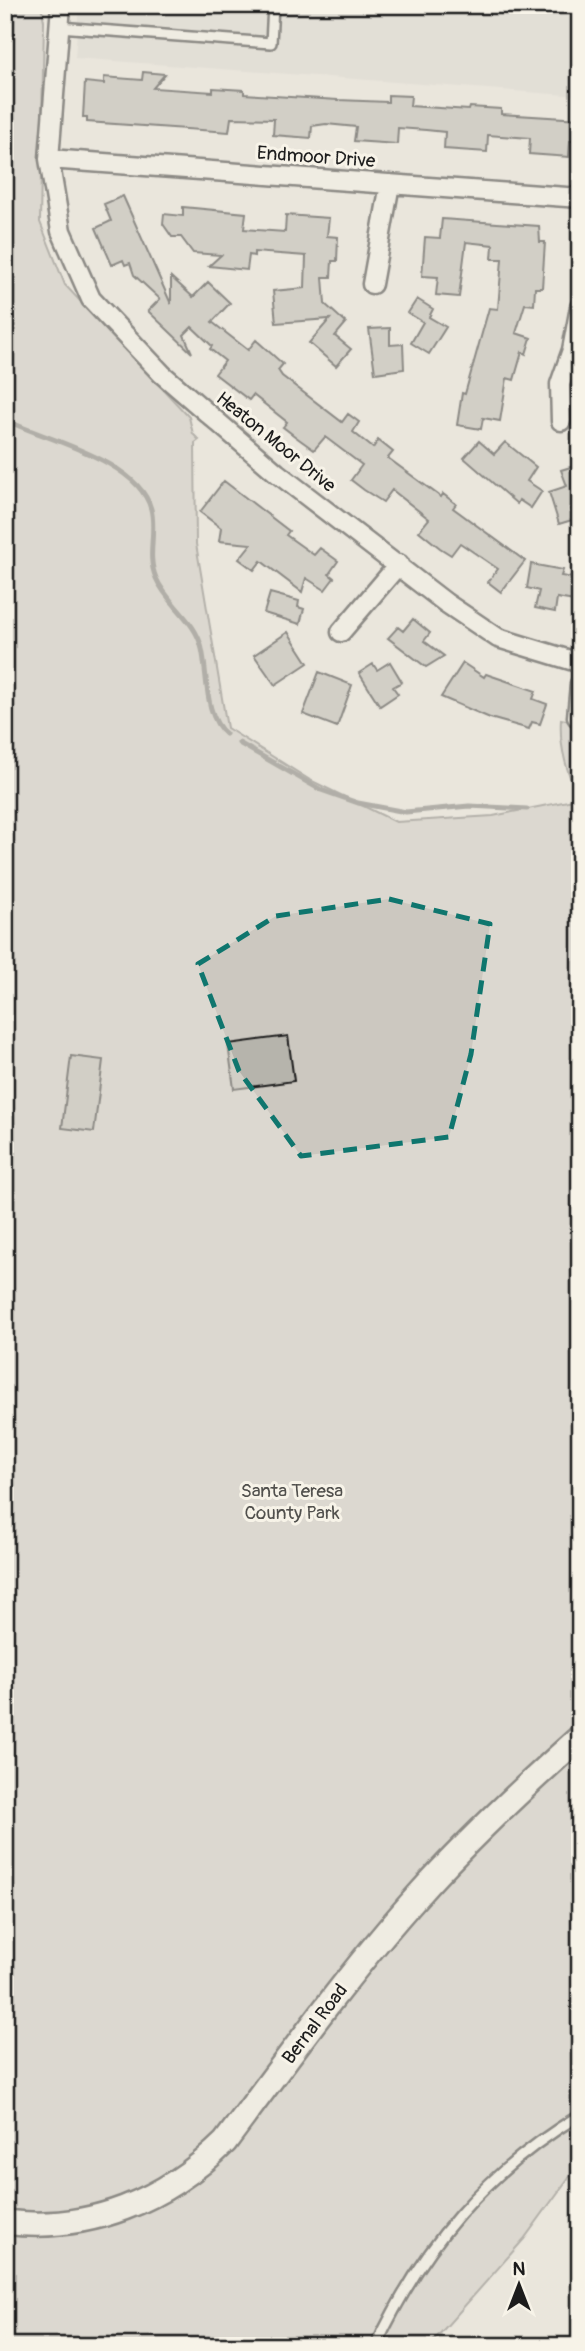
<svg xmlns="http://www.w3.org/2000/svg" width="585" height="2351" font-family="Pangolin,sans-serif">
  <rect width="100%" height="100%" fill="#eae6dc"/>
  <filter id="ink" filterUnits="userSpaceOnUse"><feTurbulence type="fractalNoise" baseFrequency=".0143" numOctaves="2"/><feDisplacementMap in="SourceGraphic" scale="14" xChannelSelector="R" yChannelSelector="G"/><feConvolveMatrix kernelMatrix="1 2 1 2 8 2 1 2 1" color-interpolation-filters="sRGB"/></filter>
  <g filter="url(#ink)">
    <!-- built -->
    <path fill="#dad7ce" d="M 79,5 L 580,5 L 580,96 L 75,58 Z"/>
    <!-- green -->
    <path fill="#ccc8c0" stroke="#74726e" stroke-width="2" d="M 5,5 L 41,5 L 44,21 L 40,222 L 65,285 L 189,417 L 193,434 L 199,440 L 195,443 L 196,544 L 227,728 L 310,780 L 396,822 L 493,816 L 578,799 C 568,773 559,749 561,719 L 580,723 L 580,2162 L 524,2239 L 429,2346 L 5,2346 Z"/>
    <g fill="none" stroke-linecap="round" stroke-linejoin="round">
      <!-- stream -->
      <path stroke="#6d6c68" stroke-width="5" d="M 5,420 C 47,440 138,460 151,509 C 157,532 146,555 156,578 C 167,604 196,620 202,649 C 208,675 204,716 226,734
        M 239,743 L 321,790 L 358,803 L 406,812 L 469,806 L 527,809"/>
    </g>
    <!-- building -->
    <path fill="#b6b4ac" stroke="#1c1c1c" stroke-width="2" d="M 143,72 L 165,74 L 153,88 L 213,92 L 213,88 L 244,90 L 244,94 L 338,100 L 388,102 L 388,95 L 411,96 L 410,106 L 469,110 L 470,107 L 501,109 L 501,114 L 580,119 L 580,141 L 570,141 L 569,157 L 529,154 L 530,138 L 488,135 L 487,152 L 444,149 L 445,132 L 426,130 L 398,128 L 397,144 L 354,141 L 356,127 L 326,124 L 312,126 L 311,138 L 273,135 L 274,119 L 231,118 L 229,132 L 87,122 L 87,117 L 83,117 L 85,82 L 104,84 L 104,77 L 142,80 Z
      M 123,196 L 171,304 L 171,277 L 193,297 L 208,282 L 230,303 L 212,322 L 248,350 L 256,340 L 283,364 L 278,370 L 282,376 L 342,422 L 348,414 L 359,422 L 353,432 L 373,448 L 378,440 L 393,452 L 388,458 L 441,497 L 443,494 L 456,504 L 453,508 L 525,561 L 501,592 L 488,582 L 498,569 L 460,543 L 451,555 L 440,548 L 419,531 L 429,519 L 392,490 L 383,502 L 364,490 L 351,480 L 362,465 L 325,437 L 314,450 L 296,437 L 283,427 L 287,422 L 253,395 L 249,400 L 215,374 L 225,361 L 210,349 L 212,346 L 192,327 L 184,335 L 192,353 L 148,311 L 160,299 L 134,275 L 130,263 L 125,265 L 123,260 L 112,265 L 96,228 L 111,221 L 104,204 Z
      M 183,207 L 246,213 L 244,229 L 285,232 L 286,215 L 329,218 L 327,236 L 338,237 L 337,261 L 332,261 L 331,277 L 323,277 L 325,304 L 346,323 L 335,336 L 351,349 L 336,366 L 309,343 L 330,319 L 276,323 L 273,291 L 305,288 L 306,256 L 254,252 L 254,256 L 249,255 L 247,270 L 209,266 L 221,255 L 193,253 L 181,237 L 172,237 L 163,224 L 164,214 L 183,216 Z
      M 442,219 L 539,226 L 540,242 L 545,242 L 542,288 L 535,288 L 534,305 L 525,304 L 516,333 L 531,338 L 526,354 L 522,352 L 514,380 L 507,378 L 500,421 L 483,418 L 481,429 L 457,425 L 462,393 L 465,394 L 489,308 L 498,309 L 502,259 L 492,259 L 493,245 L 466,242 L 459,297 L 436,295 L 438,277 L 422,276 L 425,237 L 440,238 Z
      M 417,299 L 433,309 L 429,317 L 446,327 L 429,354 L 411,343 L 423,322 L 408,313 Z
      M 390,328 L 390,345 L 403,344 L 404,369 L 375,373 L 369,329 Z
      M 479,441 L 494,454 L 505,442 L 536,467 L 527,481 L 542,491 L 531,508 L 519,500 L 517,504 L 464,458 Z
      M 580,464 L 580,518 L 574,508 L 571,509 L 575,519 L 559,524 L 549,492 L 567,486 L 561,470 Z
      M 224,481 L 289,531 L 286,535 L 314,555 L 320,548 L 338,561 L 329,574 L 334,578 L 325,590 L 306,578 L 302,592 L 261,561 L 254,570 L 239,559 L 251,544 L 219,541 L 221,528 L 200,512 Z
      M 531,564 L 563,570 L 561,576 L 580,579 L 580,602 L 557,598 L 555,612 L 535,608 L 539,591 L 527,588 Z
      M 270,593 L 299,601 L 298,607 L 304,609 L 300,624 L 264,613 Z
      M 413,619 L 430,633 L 424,641 L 444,656 L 426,667 L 388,638 L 398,627 L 403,631 Z
      M 288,632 L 308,663 L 275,685 L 254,655 Z
      M 390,662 L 402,682 L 393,687 L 398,694 L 380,706 L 359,673 L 373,664 L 377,670 Z
      M 463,663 L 484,677 L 486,674 L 536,691 L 533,699 L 547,704 L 540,724 L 532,722 L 529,729 L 490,718 L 441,697 Z
      M 319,672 L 352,685 L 337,727 L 303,714 Z
      M 288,1036 L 294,1081 L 234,1089 L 228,1044 Z
      M 71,1056 L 103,1060 L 94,1132 L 62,1128 Z"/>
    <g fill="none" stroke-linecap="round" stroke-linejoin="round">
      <defs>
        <path id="service" d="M 59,27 L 271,43 L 273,5
          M 577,717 L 580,737
          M 376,2346 C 423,2246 485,2172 580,2115"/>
        <path id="minor" d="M 61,5 L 49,159 L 61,231 L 91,299 L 162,374 L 277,473 L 446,603 L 498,638 L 580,663
          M 49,159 L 580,198
          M 372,284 L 390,184
          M 561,421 L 560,384 L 572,350 L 580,307
          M 341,632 L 399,564
          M 577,717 L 580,684"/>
        <path id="tertiary" d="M 5,2222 C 89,2233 166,2200 225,2142 C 288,2058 349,1972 419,1894 C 469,1838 524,1787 580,1737"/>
      </defs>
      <!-- service casing -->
      <use href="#service" stroke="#1c1c1c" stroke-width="14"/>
      <!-- minor casing -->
      <use href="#minor" stroke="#1c1c1c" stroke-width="23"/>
      <!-- tertiary casing -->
      <use href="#tertiary" stroke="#1c1c1c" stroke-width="28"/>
      <!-- service -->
      <use href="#service" stroke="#f7f3e8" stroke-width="9"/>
      <!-- minor -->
      <use href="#minor" stroke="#f7f3e8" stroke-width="18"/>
      <!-- tertiary -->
      <use href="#tertiary" stroke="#f7f3e8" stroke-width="23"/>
    </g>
  </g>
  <!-- marked area -->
  <path d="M0 0H585V2351H0ZM 389,899 L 490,924 L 471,1054 L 449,1137 L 301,1156 L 239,1071 L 198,964 L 276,916 Z" fill="#eae6dc" fill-opacity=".55" fill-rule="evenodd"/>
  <path fill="none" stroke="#0f766e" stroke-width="5" stroke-dasharray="14 9" stroke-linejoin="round" d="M 389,899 L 490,924 L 471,1054 L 449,1137 L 301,1156 L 239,1071 L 198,964 L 276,916 Z"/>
  <g text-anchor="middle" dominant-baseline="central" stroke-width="6" stroke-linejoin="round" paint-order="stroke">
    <!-- street labels -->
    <g font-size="19" fill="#1c1c1c" stroke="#f7f3e8">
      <text transform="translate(316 157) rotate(4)">Endmoor Drive</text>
      <text transform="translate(276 442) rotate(39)">Heaton Moor Drive</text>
      <text transform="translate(315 2024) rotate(-53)">Bernal Road</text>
    </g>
    <!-- park labels -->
    <g font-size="19" fill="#51504d" stroke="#f7f3e8">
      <text x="292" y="1491">Santa Teresa<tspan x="292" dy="22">County Park</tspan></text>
    </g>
  </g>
  <!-- margin -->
  <rect width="585" height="2351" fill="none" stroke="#f7f3e8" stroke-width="28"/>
  <rect x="14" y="14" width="557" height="2323" fill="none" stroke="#1c1c1c" stroke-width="2.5" filter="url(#ink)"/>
  <!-- north arrow -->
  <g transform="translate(519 2285)" stroke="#f7f3e8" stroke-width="5" paint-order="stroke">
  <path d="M0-5L12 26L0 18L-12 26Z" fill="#1c1c1c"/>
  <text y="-10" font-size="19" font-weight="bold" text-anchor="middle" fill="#1c1c1c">N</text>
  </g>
</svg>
